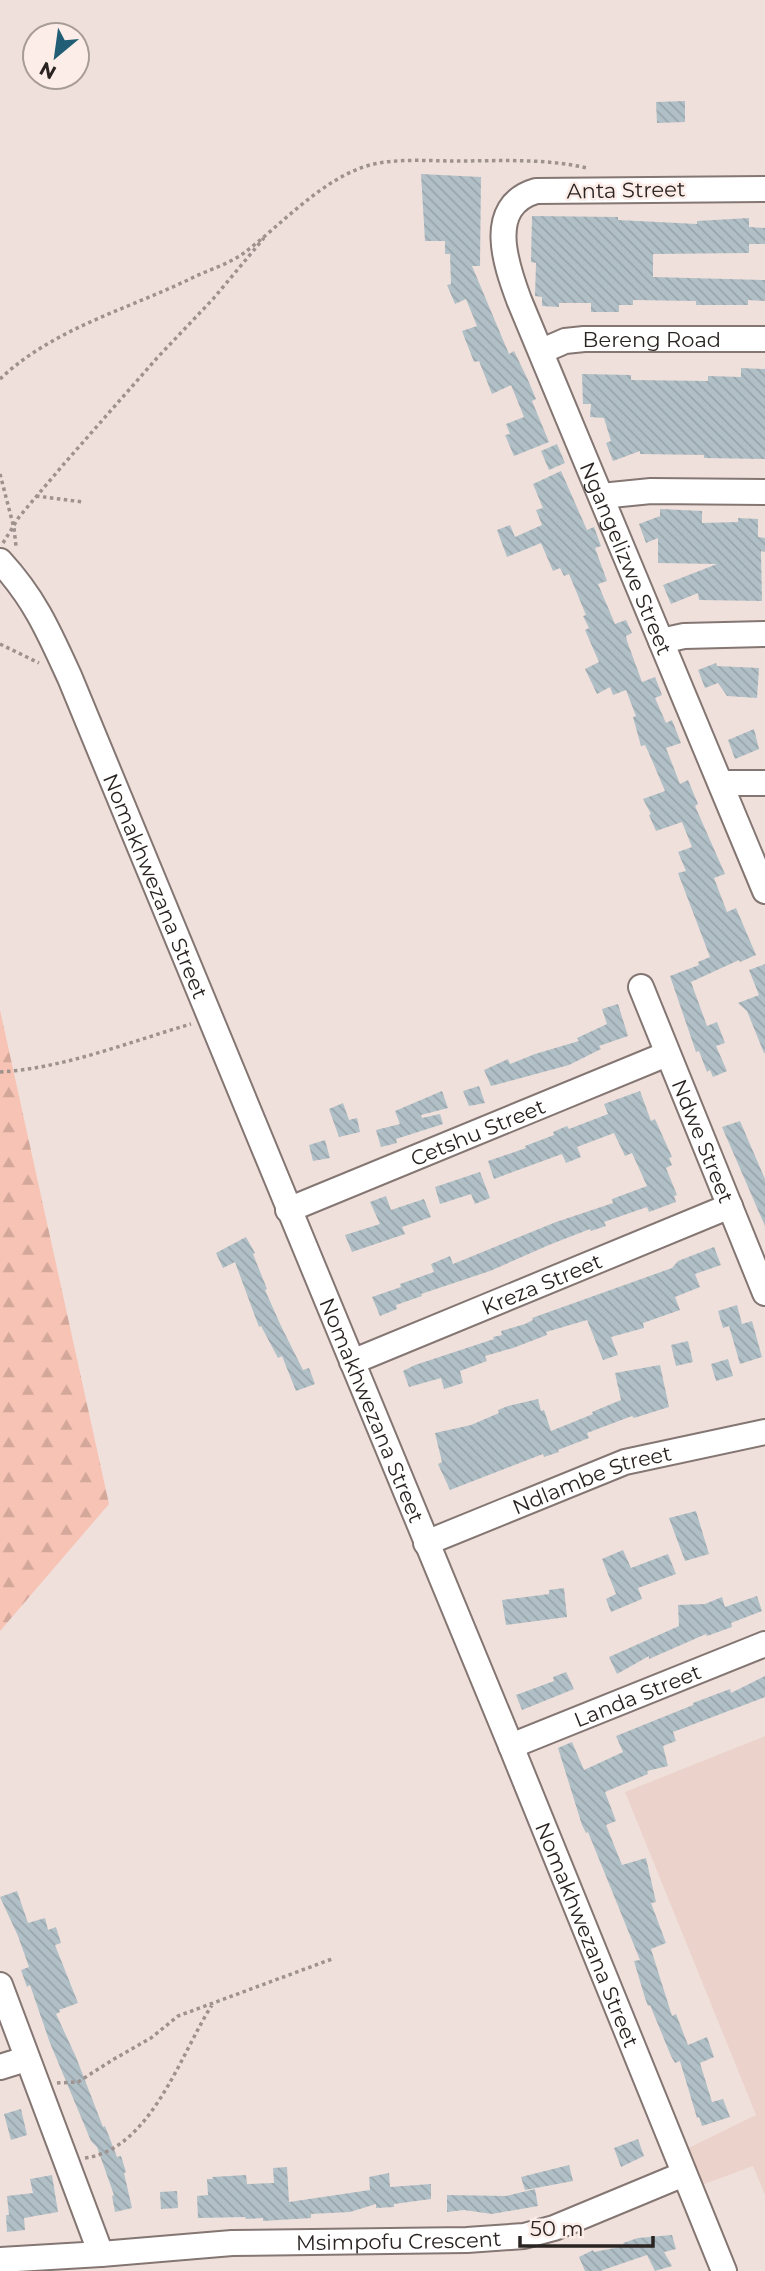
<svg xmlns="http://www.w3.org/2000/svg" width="765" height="2271" font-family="Montserrat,sans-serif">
  <defs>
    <pattern id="forest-firs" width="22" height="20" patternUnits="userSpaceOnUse" patternTransform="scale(1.75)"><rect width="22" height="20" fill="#f6c3b4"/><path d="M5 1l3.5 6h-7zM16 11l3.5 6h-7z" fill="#d3a79a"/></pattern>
    <pattern id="building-back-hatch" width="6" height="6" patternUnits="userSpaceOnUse" patternTransform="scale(1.75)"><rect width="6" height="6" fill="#b1c0c7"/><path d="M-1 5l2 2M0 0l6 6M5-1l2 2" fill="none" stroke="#98a5ab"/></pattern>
  </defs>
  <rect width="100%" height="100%" fill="#f0e0db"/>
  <!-- built -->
  <path fill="#ebd3cc" d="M 765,1736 L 765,2195 L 753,2166 L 691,2189 L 676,2154 L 756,2115 L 625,1792 Z"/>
  <!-- forest -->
  <path fill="url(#forest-firs)" d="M 0,1010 L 109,1504 L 0,1631 Z"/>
  <!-- building -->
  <path fill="url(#building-back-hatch)" d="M 685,101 L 685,122 L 657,123 L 656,102 Z
    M 421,174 L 481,177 L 480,266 L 472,266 L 509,354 L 514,351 L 528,380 L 536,399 L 532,401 L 549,442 L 514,456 L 505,435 L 510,434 L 506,424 L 524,417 L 511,385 L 492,394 L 479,361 L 474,362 L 462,331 L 477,326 L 466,299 L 455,304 L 447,285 L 451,284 L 450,254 L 445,254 L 445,241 L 425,241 Z
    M 532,216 L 618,217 L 618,220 L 697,224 L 697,221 L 749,218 L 749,227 L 765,228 L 765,244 L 749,244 L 749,253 L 653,254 L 653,277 L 765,280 L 765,301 L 748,300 L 748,305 L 696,305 L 696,301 L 633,300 L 633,305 L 619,305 L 619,312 L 591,312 L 591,303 L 559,303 L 559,307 L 542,306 L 542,297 L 535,296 L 536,263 L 531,262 Z
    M 741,368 L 765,369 L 765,459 L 704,458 L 704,455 L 640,454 L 640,451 L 613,461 L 606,443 L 611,441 L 604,418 L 590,417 L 591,404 L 583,404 L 582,374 L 631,375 L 631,380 L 708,381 L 708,376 L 741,377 Z
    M 557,444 L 565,463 L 549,470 L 541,451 Z
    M 561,471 L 587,530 L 594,527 L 601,546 L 595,548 L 607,581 L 598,584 L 615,624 L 626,620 L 632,633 L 626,636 L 627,641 L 642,682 L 655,677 L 662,695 L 655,698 L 666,723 L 672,720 L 681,743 L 666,748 L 680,784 L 688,780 L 698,804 L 695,806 L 725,874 L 714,878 L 727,912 L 736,908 L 756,955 L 740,962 L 739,960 L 691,982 L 707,1026 L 717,1022 L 725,1043 L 716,1046 L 727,1071 L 713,1077 L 710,1070 L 707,1072 L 699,1051 L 696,1052 L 670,976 L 699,965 L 698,962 L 710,957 L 678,873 L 686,871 L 678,852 L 692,847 L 682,822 L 656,831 L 649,815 L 651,814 L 643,799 L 665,791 L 648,751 L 645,745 L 641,746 L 633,717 L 636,716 L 626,690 L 613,695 L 610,687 L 597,694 L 585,669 L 599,662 L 585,630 L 589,628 L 583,616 L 586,615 L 569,574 L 564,576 L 560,568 L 553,571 L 541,543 L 507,557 L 497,530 L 510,525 L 515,537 L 542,525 L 536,510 L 543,508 L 533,484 Z
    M 660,509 L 702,511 L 702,523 L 738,522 L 738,518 L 758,519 L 758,537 L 765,538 L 765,552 L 761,551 L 762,601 L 699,600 L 698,593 L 671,604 L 663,585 L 717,564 L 658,563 L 658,538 L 646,543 L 639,524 L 660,516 Z
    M 716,663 L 717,666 L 759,668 L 757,698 L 727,696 L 718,683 L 705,688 L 698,670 Z
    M 754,729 L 759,749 L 735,759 L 728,740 Z
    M 765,964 L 765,1053 L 764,1053 L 747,1011 L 738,1003 L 759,995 L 749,970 Z
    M 618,1004 L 628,1036 L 599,1046 L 601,1049 L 569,1065 L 491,1086 L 484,1070 L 508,1059 L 510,1064 L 535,1054 L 579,1041 L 577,1038 L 607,1024 L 602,1009 Z
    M 479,1086 L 485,1103 L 469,1106 L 463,1091 Z
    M 442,1091 L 448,1108 L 421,1115 L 422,1118 L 440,1114 L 443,1124 L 396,1139 L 397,1143 L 381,1147 L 376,1130 L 400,1124 L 395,1111 Z
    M 640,1091 L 651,1121 L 655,1119 L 672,1157 L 669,1158 L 672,1165 L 666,1168 L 677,1195 L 674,1196 L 676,1202 L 649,1212 L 647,1207 L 604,1222 L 606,1226 L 591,1231 L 590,1229 L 549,1245 L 490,1271 L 421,1294 L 422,1296 L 396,1305 L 397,1309 L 380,1316 L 372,1297 L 401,1287 L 400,1284 L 434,1272 L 431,1264 L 450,1256 L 453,1264 L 556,1222 L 613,1203 L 612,1199 L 647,1186 L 632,1153 L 625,1156 L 614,1133 L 577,1147 L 581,1157 L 566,1163 L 562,1154 L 494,1179 L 488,1161 L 526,1148 L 525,1146 L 554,1135 L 553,1132 L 567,1126 L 569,1129 L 608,1114 L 604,1104 Z
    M 343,1103 L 349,1120 L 357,1118 L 360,1132 L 339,1137 L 329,1109 Z
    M 740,1121 L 765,1179 L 765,1226 L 722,1127 Z
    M 325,1140 L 330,1158 L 313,1161 L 309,1145 Z
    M 480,1172 L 490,1198 L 475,1204 L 471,1194 L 440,1204 L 435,1187 Z
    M 386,1196 L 391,1210 L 424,1199 L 431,1217 L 402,1227 L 405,1234 L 352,1252 L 345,1235 L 380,1224 L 370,1202 Z
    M 246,1237 L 255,1253 L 253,1254 L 267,1289 L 265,1290 L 281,1326 L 303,1370 L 309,1368 L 315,1384 L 296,1391 L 282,1356 L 278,1358 L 261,1326 L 259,1327 L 235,1262 L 223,1268 L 216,1253 Z
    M 714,1247 L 721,1265 L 695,1274 L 700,1287 L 675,1297 L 680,1310 L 643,1323 L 644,1328 L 611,1337 L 618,1355 L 603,1360 L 587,1320 L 546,1332 L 547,1335 L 513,1348 L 485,1356 L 487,1361 L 460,1371 L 463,1383 L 444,1389 L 441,1378 L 409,1387 L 403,1371 L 415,1365 L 494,1339 L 493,1337 L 502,1335 L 501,1331 L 525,1324 L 533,1320 L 532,1318 L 672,1268 L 678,1261 Z
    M 737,1305 L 742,1324 L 752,1321 L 762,1357 L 740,1364 L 729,1326 L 723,1328 L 718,1311 Z
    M 688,1341 L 693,1362 L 676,1366 L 671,1345 Z
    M 728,1359 L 733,1376 L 716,1381 L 711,1364 Z
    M 660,1365 L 669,1407 L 634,1418 L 632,1416 L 587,1433 L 589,1438 L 558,1450 L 559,1452 L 544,1457 L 543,1454 L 450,1490 L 438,1464 L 442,1462 L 435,1433 L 471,1425 L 499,1413 L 498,1410 L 508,1406 L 538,1399 L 541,1411 L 544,1410 L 551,1431 L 593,1414 L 592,1412 L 621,1400 L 615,1373 Z
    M 696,1511 L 709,1554 L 685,1561 L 669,1518 Z
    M 623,1550 L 631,1568 L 668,1554 L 676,1574 L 638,1588 L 642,1599 L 611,1612 L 606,1599 L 616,1594 L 602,1559 Z
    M 564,1588 L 567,1617 L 506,1625 L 502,1600 L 549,1594 L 549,1590 Z
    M 757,1596 L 762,1611 L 731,1623 L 732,1627 L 707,1636 L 706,1634 L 649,1659 L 649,1656 L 617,1674 L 609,1657 L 679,1626 L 678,1605 L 705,1604 L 722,1597 L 725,1607 Z
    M 566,1672 L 574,1689 L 522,1710 L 516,1695 L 554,1681 L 553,1677 Z
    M 765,1676 L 765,1697 L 673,1732 L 676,1741 L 663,1746 L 668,1766 L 647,1771 L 648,1774 L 605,1792 L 616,1821 L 606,1825 L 622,1865 L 646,1858 L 656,1902 L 651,1903 L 666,1943 L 651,1949 L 672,2016 L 676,2014 L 688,2045 L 707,2037 L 714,2057 L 700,2063 L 712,2102 L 723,2099 L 730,2117 L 702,2126 L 699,2117 L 697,2118 L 680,2061 L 675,2063 L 671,2056 L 650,2005 L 648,2006 L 645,1998 L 634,1961 L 640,1960 L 588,1832 L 586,1833 L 582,1825 L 558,1748 L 572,1742 L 584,1770 L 623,1752 L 616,1736 L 693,1705 L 693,1703 L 730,1689 L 731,1693 Z
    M 17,1891 L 28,1923 L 45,1918 L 48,1930 L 56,1927 L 61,1943 L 55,1945 L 78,2003 L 59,2010 L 60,2012 L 56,2014 L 76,2057 L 103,2127 L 105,2126 L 117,2157 L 121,2156 L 126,2172 L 124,2173 L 132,2208 L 115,2212 L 112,2196 L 114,2195 L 97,2147 L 91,2141 L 50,2043 L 30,1985 L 27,1987 L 21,1970 L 29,1967 L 18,1936 L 0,1897 Z
    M 21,2109 L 27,2135 L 11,2140 L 4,2114 Z
    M 638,2139 L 644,2156 L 621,2167 L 614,2148 Z
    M 569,2165 L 573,2181 L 525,2190 L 521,2177 Z
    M 287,2167 L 289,2202 L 370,2190 L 369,2177 L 389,2173 L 390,2187 L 431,2184 L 431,2199 L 394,2204 L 394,2207 L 376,2208 L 376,2204 L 350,2212 L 311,2214 L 311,2218 L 263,2221 L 263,2218 L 246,2219 L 245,2217 L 198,2218 L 197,2196 L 208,2195 L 207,2179 L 213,2179 L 212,2177 L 246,2175 L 247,2184 L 274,2183 L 273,2168 Z
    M 52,2175 L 58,2212 L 24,2218 L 25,2230 L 7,2232 L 6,2215 L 9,2215 L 7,2196 L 33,2193 L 30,2179 Z
    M 535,2189 L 538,2206 L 492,2214 L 464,2210 L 447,2212 L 447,2195 L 506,2196 Z
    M 177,2191 L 178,2208 L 161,2209 L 160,2192 Z
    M 672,2235 L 676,2249 L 664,2252 L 672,2266 L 655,2271 L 647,2255 L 600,2271 L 585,2271 L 579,2257 L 593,2250 L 594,2252 L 625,2246 L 623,2243 L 638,2238 Z"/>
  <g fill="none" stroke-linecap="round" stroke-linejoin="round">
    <defs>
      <g id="minor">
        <path id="s1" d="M 765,189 L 536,191 C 485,206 506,265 519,300 L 765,891"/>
        <path id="s2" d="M 542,351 L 565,341 L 584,339 L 765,339"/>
        <path d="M 601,496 L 651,491 L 765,492"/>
        <path id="s3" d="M 0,561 C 35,599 49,632 70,678 L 511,1746 L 724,2271"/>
        <path d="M 661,641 L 684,636 L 765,634"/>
        <path d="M 722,783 L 765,783"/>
        <path id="s4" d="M 641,987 L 765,1293"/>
        <path id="s5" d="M 288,1210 L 667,1054"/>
        <path id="s6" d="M 352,1362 L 730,1206"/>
        <path id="s7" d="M 426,1543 L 625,1462 L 765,1432"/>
        <path id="s8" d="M 511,1746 L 765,1644"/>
        <path d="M 0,1985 L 101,2254 L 0,2260"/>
        <path d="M 0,2067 L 26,2059"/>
        <path id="s9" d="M 101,2254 L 232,2243 L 467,2240 L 524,2236 L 554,2228 L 684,2174"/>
      </g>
    </defs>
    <!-- minor casing -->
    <use href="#minor" stroke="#847672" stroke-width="28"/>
    <!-- path -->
    <path stroke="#9e928e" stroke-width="3.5" stroke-dasharray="3.5 3.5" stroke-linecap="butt" d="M 0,379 C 55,327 130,309 196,276 C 212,269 230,263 244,253 C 281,225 324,177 370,165 C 397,158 427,161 455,161 C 499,161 544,158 587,168
      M 0,474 L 14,528 L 16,546
      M 36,496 L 83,502
      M 3,543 L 19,517 L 63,465 L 157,358 L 213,299 L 264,238
      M 0,644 L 39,663
      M 0,1072 C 65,1068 129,1042 191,1024
      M 57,2083 L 78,2082 L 114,2059 L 151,2038 L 178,2016 L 332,1959
      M 85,2158 C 151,2149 180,2055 212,2005"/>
    <!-- minor -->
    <use href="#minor" stroke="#fff" stroke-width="24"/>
  </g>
  <g text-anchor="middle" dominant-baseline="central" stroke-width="5" stroke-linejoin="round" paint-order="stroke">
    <!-- street labels -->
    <g font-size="21" fill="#292321" stroke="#fdede8">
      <text transform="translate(626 190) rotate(-1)">Anta Street</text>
      <text stroke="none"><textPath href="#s2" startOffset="112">Bereng Road</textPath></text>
      <text stroke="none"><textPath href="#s1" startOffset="635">Ngangelizwe Street</textPath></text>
      <text stroke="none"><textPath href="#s3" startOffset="362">Nomakhwezana Street</textPath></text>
      <text stroke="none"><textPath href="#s5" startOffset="205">Cetshu Street</textPath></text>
      <text stroke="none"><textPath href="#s4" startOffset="166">Ndwe Street</textPath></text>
      <text stroke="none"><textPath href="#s6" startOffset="205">Kreza Street</textPath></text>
      <text stroke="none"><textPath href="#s3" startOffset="929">Nomakhwezana Street</textPath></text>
      <text stroke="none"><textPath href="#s7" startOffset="178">Ndlambe Street</textPath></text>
      <text stroke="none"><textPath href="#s8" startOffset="136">Landa Street</textPath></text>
      <text stroke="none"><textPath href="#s3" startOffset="1496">Nomakhwezana Street</textPath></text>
      <text stroke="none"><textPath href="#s9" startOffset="298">Msimpofu Crescent</textPath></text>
    </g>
  </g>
  <!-- north arrow -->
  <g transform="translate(56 56) rotate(209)"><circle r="33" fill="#fdede8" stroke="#a89c98" stroke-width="2"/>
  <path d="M0-5L12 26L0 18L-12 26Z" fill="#215d75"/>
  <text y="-10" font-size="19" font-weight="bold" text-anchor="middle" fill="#292321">N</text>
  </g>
  <!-- scale -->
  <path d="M520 2236v10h133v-10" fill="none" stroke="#292321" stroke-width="3.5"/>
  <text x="530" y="2236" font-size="21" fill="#292321" stroke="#fdede8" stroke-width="5" paint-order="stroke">50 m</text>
</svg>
